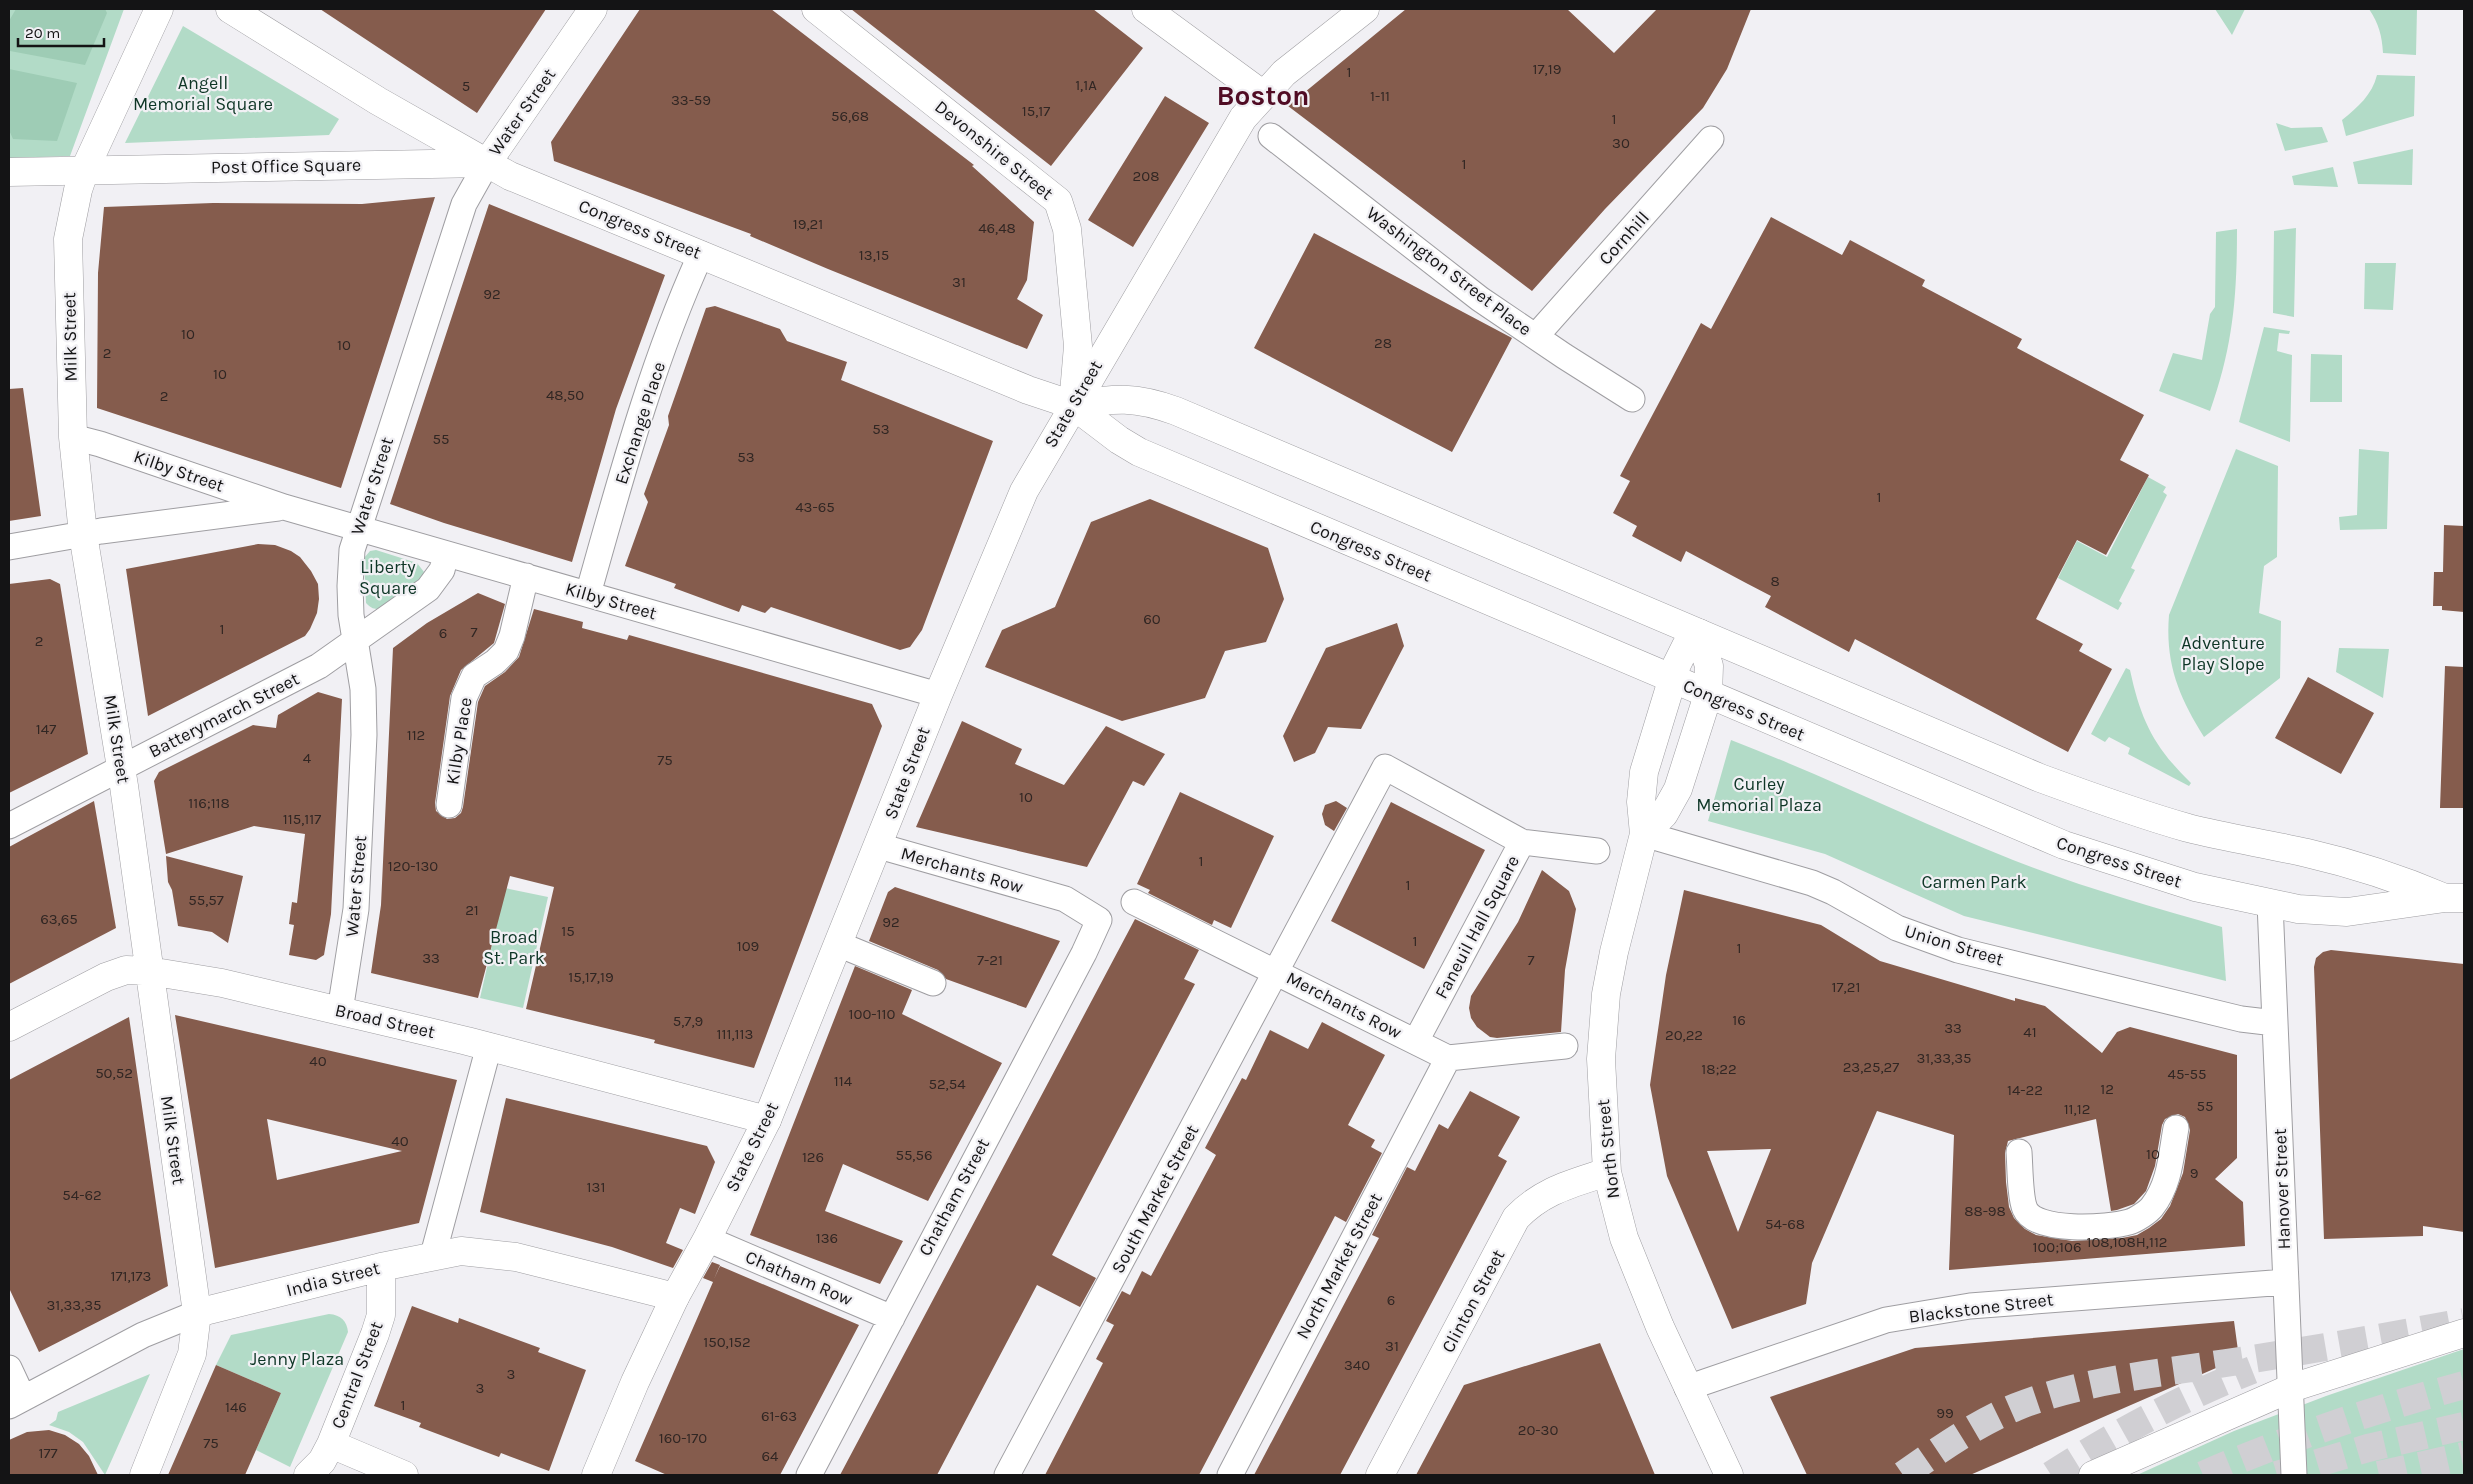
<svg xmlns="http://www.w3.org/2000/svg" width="2473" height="1484" font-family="Karla,sans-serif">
  <rect width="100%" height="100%" fill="#f1f0f4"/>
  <!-- green -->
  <path fill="#b2dbc7" d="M 9,9 L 124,9 L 70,156 L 9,158 Z
    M 2215,9 L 2245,9 L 2232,35 Z
    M 2369,9 L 2417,9 L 2416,55 L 2383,53 C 2382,36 2379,24 2369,9 Z
    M 183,26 L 339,119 L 329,135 L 125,143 Z
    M 2377,75 L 2415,76 L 2414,116 L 2346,136 L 2342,120 C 2358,107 2372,95 2377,75 Z
    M 2276,123 L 2291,128 L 2322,127 L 2328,142 L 2285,151 Z
    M 2413,149 L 2412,185 L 2358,184 L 2353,162 Z
    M 2333,167 L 2338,187 L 2294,185 L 2292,176 Z
    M 2296,228 L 2294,317 L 2273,313 L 2274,231 Z
    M 2237,229 C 2237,298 2233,346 2210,411 L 2159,391 L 2173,353 L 2202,360 L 2210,314 L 2215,307 L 2216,232 Z
    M 2365,263 L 2396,263 L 2393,310 L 2364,309 Z
    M 2264,327 L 2290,331 L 2289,334 L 2279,333 L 2277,351 L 2292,355 L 2290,442 L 2239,422 Z
    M 2311,354 L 2342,355 L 2342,402 L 2310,402 Z
    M 2236,449 L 2278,466 L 2277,557 L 2264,566 L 2259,613 L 2281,621 L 2280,678 L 2204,737 C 2179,697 2165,664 2169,615 Z
    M 2359,449 L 2389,452 L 2387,529 L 2340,530 L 2339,517 L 2357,515 Z
    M 2148,477 L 2166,487 L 2163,492 L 2167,495 L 2131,568 L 2135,570 L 2119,601 L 2122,603 L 2118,610 L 2058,578 L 2077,541 L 2107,557 Z
    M 376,550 L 417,563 L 424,572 L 419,581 L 383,608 C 375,610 372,609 366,603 L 364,558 L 370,551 Z
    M 2339,648 L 2389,649 L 2383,698 L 2336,672 Z
    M 2126,668 L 2130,670 C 2141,721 2154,747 2191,783 L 2189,786 L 2128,754 L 2130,748 L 2109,737 L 2105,742 L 2091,734 Z
    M 1731,740 C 1827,777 1918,822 2013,860 C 2081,887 2152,907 2222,927 L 2226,981 L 1964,916 L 1825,854 L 1708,821 Z
    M 505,888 L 548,897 L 523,1008 L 480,998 Z
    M 329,1314 C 341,1315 347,1321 348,1332 L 290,1467 L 256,1450 L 281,1393 L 216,1365 L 231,1335 Z
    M 2464,1349 L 2464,1475 L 2137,1475 L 2234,1431 L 2326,1396 Z
    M 150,1374 L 105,1475 L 83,1442 L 69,1432 L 49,1425 L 56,1420 L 58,1412 Z"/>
  <!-- forest -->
  <path fill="#9eccb5" d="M 16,9 L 105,9 L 107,13 L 85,65 L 10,51 L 9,21 Z
    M 9,69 L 77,83 L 57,141 L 13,139 L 9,130 Z"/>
  <!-- building -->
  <path fill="#855c4d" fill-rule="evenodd" d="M 320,9 L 546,9 L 477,113 Z
    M 640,9 L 771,9 L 974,165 L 972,166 L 1034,222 L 1027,280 L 1017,299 L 1043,315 L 1027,349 L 828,269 L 750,236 L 751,234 L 554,161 L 551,142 Z
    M 851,9 L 1093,9 L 1143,48 L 1051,166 Z
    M 1406,9 L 1567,9 L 1614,53 L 1657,9 L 1751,9 L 1727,69 L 1703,108 L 1605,209 L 1532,291 L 1288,106 Z
    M 1165,96 L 1209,123 L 1133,247 L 1088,220 Z
    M 435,197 L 341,488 L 97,408 L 98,273 L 104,207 L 213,203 L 362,204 Z
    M 489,204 L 665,275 L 616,409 L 572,562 L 444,523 L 390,504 Z
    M 1771,217 L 1842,255 L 1850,240 L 1925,280 L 1922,286 L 2022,339 L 2017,348 L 2144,415 L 2120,460 L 2149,475 L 2106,555 L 2077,540 L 2036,619 L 2083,644 L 2079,651 L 2112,669 L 2068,752 L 1855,639 L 1849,652 L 1765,607 L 1771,596 L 1746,583 L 1686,551 L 1681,562 L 1632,536 L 1637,526 L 1613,513 L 1630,481 L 1620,476 L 1671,380 L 1701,323 L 1711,329 Z
    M 1314,233 L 1512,338 L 1452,452 L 1254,348 Z
    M 715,306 L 780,329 L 787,341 L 847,362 L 841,380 L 993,441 L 922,630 L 910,647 L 900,650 L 771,607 L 765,613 L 742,605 L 739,612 L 674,588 L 676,584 L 625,566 L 648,502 L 644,494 L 669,425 L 668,416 L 706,308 Z
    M 23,388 L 41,516 L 9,521 L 9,389 Z
    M 1150,499 L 1268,548 L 1284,599 L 1266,642 L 1225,651 L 1205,698 L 1122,721 L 985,667 L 1002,630 L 1055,607 L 1091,522 Z
    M 2444,525 L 2464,526 L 2464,612 L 2442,610 L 2442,606 L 2433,606 L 2434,572 L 2443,572 Z
    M 258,544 L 275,545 L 291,551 L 300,557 L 311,571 L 318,584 L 319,599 L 317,613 L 310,629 L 305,636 L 148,716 L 126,569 Z
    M 50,579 L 60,584 L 88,754 L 9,793 L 9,584 Z
    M 478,593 L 505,604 L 494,643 L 461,670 L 450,696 L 435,803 L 436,811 L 447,819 L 455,818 L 461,813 L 463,807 L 478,702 L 485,686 L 505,672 L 519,657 L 534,609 L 583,622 L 582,628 L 627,640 L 629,635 L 872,704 L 882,726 L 754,1068 L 654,1043 L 655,1040 L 526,1009 L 554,887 L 510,876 L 478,998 L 371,973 L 381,905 L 393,648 L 427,623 Z
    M 1397,623 L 1404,646 L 1361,729 L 1328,727 L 1315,753 L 1294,762 L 1283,736 L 1326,648 Z
    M 2445,666 L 2464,667 L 2464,808 L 2440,808 Z
    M 2308,677 L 2374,713 L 2341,774 L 2275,738 Z
    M 318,692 L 342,699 L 331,914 L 324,955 L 316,960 L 289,955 L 294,925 L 289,924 L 292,902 L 297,903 L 305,834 L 254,826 L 166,854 L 154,781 L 159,772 L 253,725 L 276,728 L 278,715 Z
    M 962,721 L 1022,749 L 1015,764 L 1064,785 L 1106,726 L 1165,754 L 1144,786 L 1133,781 L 1087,867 L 916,827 Z
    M 1180,792 L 1274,836 L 1231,928 L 1214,920 L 1212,925 L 1148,893 L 1150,890 L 1137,884 Z
    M 94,801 L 116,928 L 9,984 L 9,847 Z
    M 1336,801 L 1347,808 L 1334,831 L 1325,825 L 1322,814 L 1325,805 Z
    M 1391,802 L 1485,850 L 1424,969 L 1331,921 Z
    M 166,856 L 243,876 L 228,943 L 212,932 L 178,926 L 172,890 L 168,882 Z
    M 1542,870 L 1569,891 L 1576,909 L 1565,970 L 1561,1032 L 1497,1038 L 1490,1037 L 1477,1027 L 1471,1018 L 1469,1008 L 1471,996 L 1518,922 Z
    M 895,887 L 1060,941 L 1026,1008 L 946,979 L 938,970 L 869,941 L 888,892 Z
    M 1684,890 L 1821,925 L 1880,961 L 2015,1001 L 2015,998 L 2045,1006 L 2102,1053 L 2117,1032 L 2130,1027 L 2237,1055 L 2237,1158 L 2215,1179 L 2243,1202 L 2245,1246 L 1949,1270 L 1954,1135 L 1877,1111 L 1812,1263 L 1806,1304 L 1732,1329 L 1667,1176 L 1650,1085 L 1666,975 ZM 2178,1114 L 2185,1117 L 2190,1130 L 2183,1173 L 2170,1206 L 2161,1219 L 2149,1228 L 2137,1235 L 2122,1238 L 2072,1241 L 2036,1235 L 2025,1229 L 2014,1218 L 2009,1207 L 2006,1182 L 2005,1153 L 2008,1141 L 2096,1119 L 2111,1211 L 2117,1210 L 2134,1204 L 2146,1191 L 2155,1166 L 2162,1125 L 2165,1119 ZM 1771,1149 L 1738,1232 L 1707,1151 Z
    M 1135,919 L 1199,950 L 1184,979 L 1195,984 L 1052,1255 L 1096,1278 L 1080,1307 L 1037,1285 L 937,1475 L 840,1475 Z
    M 2331,950 L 2464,964 L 2464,1232 L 2423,1226 L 2423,1236 L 2324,1239 L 2314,967 L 2316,958 L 2323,952 Z
    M 855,966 L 912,990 L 902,1014 L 1002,1063 L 928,1201 L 843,1164 L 825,1211 L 903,1241 L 880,1284 L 750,1235 Z
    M 175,1015 L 457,1080 L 419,1223 L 215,1268 ZM 267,1119 L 402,1151 L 277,1180 Z
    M 129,1017 L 168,1286 L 39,1352 L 9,1288 L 9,1080 Z
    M 1322,1022 L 1385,1055 L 1348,1125 L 1375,1140 L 1371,1147 L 1382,1153 L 1346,1222 L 1335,1216 L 1199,1475 L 1045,1475 L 1103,1363 L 1096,1359 L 1114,1325 L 1106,1321 L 1122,1291 L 1130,1295 L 1142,1271 L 1151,1276 L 1216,1155 L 1205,1148 L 1242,1078 L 1246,1080 L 1270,1030 L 1308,1049 Z
    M 1470,1091 L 1520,1117 L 1498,1156 L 1507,1161 L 1340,1475 L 1254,1475 L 1379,1238 L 1372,1235 L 1407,1167 L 1415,1171 L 1439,1124 L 1448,1129 Z
    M 506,1098 L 707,1146 L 715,1162 L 695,1214 L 680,1208 L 666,1243 L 683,1250 L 673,1268 L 612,1247 L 480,1212 Z
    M 712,1262 L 720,1265 L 714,1279 L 720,1266 L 859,1325 L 780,1475 L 667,1475 L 635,1461 L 713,1282 L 703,1278 Z
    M 412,1306 L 458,1323 L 459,1318 L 540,1348 L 538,1352 L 586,1370 L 549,1471 L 501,1453 L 499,1457 L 419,1427 L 421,1423 L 374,1406 Z
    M 2234,1321 L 2239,1358 L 1970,1475 L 1807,1475 L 1770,1397 L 1915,1348 Z
    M 1600,1343 L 1655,1475 L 1416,1475 L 1464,1385 Z
    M 216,1365 L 281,1393 L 245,1475 L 168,1475 Z
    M 49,1430 L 65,1435 L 79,1444 L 89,1456 L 98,1475 L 9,1475 L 9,1440 L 27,1432 Z"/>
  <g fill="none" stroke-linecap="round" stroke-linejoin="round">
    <!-- highway-tunnel -->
    <path stroke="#d0cfd3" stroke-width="28" stroke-dasharray="28 14" stroke-linecap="butt" d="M 1903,1475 C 1939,1450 1975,1424 2016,1407 C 2083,1380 2156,1374 2226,1363 C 2306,1351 2385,1337 2464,1322
      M 2051,1475 C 2115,1434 2181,1398 2252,1370
      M 2203,1475 C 2288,1438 2375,1409 2464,1385
      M 2277,1475 L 2368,1448 L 2464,1426
      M 2379,1475 L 2464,1456"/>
    <defs>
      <path id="street" d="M 1271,136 L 1480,299 L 1564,356 L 1632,399
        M 1536,336 L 1711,139
        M 73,437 L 100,444 L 284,507 L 938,695
        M 9,547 L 101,531 L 278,508
        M 588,594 C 620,481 652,361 701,254
        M 449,805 L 464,698 L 474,676 L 495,662 L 506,651 L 512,636 L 526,576
        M 9,826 L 319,666 L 428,589 L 442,570 L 446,554
        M 1644,834 L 1812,883 L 1833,892 L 1897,928 L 1958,950 L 2241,1019 L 2275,1023
        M 1134,902 L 1448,1058 L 1565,1046
        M 2270,903 L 2294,1475
        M 838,944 L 933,983
        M 340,1011 L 356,909 L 364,735 L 363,689 L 351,615 L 350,586 L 352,550 L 464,204 L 487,163
        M 1416,1041 L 1522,842
        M 2019,1152 C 2020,1165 2020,1198 2025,1209 C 2035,1233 2108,1228 2129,1222 C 2136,1220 2148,1212 2152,1207 C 2170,1184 2171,1156 2176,1128
        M 707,1239 L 892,1318
        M 433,1255 L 489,1046
        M 9,1368 L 23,1398
        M 1687,1388 L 1886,1320 L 1970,1306 L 2286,1282
        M 9,1406 L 143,1335 L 197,1313
        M 809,1475 L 1084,953 L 1099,920 L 1065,899 L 879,846
        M 1007,1475 L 1385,767 L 1522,842 L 1597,851
        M 1230,1475 L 1448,1058"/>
      <path id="secondary" d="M 816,9 L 1058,201 L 1067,229 L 1078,346 L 1073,405
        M 1146,9 L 1262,94
        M 487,163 L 593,9
        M 1644,834 L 1664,814 L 1678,789 L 1708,695 L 1709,666 L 1699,633 L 1686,646 L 1677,664 L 1644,772 L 1641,802 L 1644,834 L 1614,952 L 1606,994 L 1601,1059 L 1607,1172 L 1624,1238 L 1660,1327 L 1729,1475
        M 9,1027 L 106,977 L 126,970 L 149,971 L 222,983 L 467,1041 L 767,1120
        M 197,1313 L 381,1267 L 461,1251 L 516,1257 L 675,1297
        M 331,1444 L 404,1475
        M 144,1475 L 192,1354 L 197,1313 L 124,786 L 83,534 L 73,437 L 68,239 L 78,190 L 85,169 L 159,9
        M 308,1475 L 322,1461 L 331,1444 L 375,1334 L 381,1315 L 381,1267
        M 1380,1475 L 1516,1218 C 1543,1190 1571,1184 1607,1172"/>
      <path id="primary" d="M 230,9 L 378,101 L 510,176 L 1028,390 L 1073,405 L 1119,440 L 1139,452 L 2064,845 L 2195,887 L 2298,909 L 2347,912 L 2445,898 L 2464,898
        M 9,172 L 485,163
        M 1073,405 C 1115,398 1135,396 1176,411 L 2040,778 C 2089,796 2138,814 2188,828 C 2228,838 2268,844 2307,853 C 2355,864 2400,879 2445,898
        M 596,1475 L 635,1382 L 675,1297 L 707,1239 L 767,1120 L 938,695 L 1024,491 L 1243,118 L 1284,73 L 1365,9
        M 2093,1475 L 2291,1388 L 2464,1333"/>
    </defs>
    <!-- street casing -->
    <use href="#street" stroke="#9f9ea2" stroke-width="27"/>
    <!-- secondary casing -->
    <use href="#secondary" stroke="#9f9ea2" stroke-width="29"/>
    <!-- primary casing -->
    <use href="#primary" stroke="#9f9ea2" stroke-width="29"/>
    <!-- street -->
    <use href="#street" stroke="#fff" stroke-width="25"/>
    <!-- secondary -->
    <use href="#secondary" stroke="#fff" stroke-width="28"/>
    <!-- primary -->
    <use href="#primary" stroke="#fff" stroke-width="28"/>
  </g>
  <g text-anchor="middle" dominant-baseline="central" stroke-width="4.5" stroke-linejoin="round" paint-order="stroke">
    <!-- number labels -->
    <g font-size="15" fill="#302623">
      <text x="1547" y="69">17,19</text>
      <text x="1349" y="72">1</text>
      <text x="1086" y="85">1,1A</text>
      <text x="466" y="86">5</text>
      <text x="1380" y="96">1-11</text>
      <text x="691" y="100">33-59</text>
      <text x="1036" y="111">15,17</text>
      <text x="850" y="116">56,68</text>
      <text x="1614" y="119">1</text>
      <text x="1621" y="143">30</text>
      <text x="1464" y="164">1</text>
      <text x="1146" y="176">208</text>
      <text x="808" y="224">19,21</text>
      <text x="997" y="228">46,48</text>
      <text x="874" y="255">13,15</text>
      <text x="959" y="282">31</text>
      <text x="492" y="294">92</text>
      <text x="188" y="334">10</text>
      <text x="1383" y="343">28</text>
      <text x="344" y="345">10</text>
      <text x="107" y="353">2</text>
      <text x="220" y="374">10</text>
      <text x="565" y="395">48,50</text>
      <text x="164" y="396">2</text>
      <text x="881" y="429">53</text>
      <text x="441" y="439">55</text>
      <text x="746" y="457">53</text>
      <text x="1879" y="497">1</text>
      <text x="815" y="507">43-65</text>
      <text x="1775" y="581">8</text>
      <text x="1152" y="619">60</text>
      <text x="222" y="629">1</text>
      <text x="474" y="632">7</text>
      <text x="443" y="633">6</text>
      <text x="39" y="641">2</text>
      <text x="46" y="729">147</text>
      <text x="416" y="735">112</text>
      <text x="307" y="758">4</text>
      <text x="665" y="760">75</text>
      <text x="1026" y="797">10</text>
      <text x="209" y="803">116;118</text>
      <text x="302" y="819">115,117</text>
      <text x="1201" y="861">1</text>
      <text x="413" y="866">120-130</text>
      <text x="1408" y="885">1</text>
      <text x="206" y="900">55,57</text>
      <text x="472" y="910">21</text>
      <text x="59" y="919">63,65</text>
      <text x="891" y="922">92</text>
      <text x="568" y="931">15</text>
      <text x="1415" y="941">1</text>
      <text x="748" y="946">109</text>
      <text x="1739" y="948">1</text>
      <text x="431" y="958">33</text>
      <text x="990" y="960">7-21</text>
      <text x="1531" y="960">7</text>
      <text x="591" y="977">15,17,19</text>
      <text x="1846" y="987">17,21</text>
      <text x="872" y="1014">100-110</text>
      <text x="1739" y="1020">16</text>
      <text x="688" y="1021">5,7,9</text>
      <text x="1953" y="1028">33</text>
      <text x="2030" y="1032">41</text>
      <text x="735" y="1034">111,113</text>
      <text x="1684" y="1035">20,22</text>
      <text x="1944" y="1058">31,33,35</text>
      <text x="318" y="1061">40</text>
      <text x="1871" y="1067">23,25,27</text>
      <text x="1719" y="1069">18;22</text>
      <text x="114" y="1073">50,52</text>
      <text x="2187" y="1074">45-55</text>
      <text x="843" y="1081">114</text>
      <text x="947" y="1084">52,54</text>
      <text x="2107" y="1089">12</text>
      <text x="2025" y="1090">14-22</text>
      <text x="2205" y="1106">55</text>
      <text x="2077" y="1109">11,12</text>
      <text x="400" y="1141">40</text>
      <text x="2153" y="1154">10</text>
      <text x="914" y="1155">55,56</text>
      <text x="813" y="1157">126</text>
      <text x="2194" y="1173">9</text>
      <text x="596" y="1187">131</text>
      <text x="82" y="1195">54-62</text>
      <text x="1985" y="1211">88-98</text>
      <text x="1785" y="1224">54-68</text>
      <text x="827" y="1238">136</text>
      <text x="2127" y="1242">108,108H,112</text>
      <text x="2057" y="1247">100;106</text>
      <text x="131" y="1276">171,173</text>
      <text x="1391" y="1300">6</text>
      <text x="74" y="1305">31,33,35</text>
      <text x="727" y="1342">150,152</text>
      <text x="1392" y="1346">31</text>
      <text x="1357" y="1365">340</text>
      <text x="511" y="1374">3</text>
      <text x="480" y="1388">3</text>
      <text x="403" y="1405">1</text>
      <text x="236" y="1407">146</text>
      <text x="1945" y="1413">99</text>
      <text x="779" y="1416">61-63</text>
      <text x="1538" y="1430">20-30</text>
      <text x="683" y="1438">160-170</text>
      <text x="211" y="1443">75</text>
      <text x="48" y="1453">177</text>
      <text x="770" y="1456">64</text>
    </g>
    <!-- park labels -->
    <g font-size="18" fill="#0e3626" stroke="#f1f0f4">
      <text x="203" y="83">Angell<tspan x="203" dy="21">Memorial Square</tspan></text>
      <text x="388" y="567">Liberty<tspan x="388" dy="21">Square</tspan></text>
      <text x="2223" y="643">Adventure<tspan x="2223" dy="21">Play Slope</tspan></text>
      <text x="1759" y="784">Curley<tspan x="1759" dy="21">Memorial Plaza</tspan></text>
      <text x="1974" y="882">Carmen Park</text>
      <text x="514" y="937">Broad<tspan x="514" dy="21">St. Park</tspan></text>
      <text x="297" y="1359">Jenny Plaza</text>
    </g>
    <!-- street labels -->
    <g font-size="18" fill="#141415" stroke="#f1f0f4">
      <text transform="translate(522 112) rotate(-55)">Water Street</text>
      <text transform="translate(994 150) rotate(39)">Devonshire Street</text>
      <text transform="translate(286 166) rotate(-1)">Post Office Square</text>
      <text transform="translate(640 229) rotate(22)">Congress Street</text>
      <text transform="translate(1624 238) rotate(-48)">Cornhill</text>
      <text transform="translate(1449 271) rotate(37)">Washington Street Place</text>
      <text transform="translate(70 337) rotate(-91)">Milk Street</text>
      <text transform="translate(1073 404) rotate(-60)">State Street</text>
      <text transform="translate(640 423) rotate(-72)">Exchange Place</text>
      <text transform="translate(179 471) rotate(19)">Kilby Street</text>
      <text transform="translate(372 486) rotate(-72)">Water Street</text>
      <text transform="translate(1371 551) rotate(23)">Congress Street</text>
      <text transform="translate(611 601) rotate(16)">Kilby Street</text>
      <text transform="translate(1744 710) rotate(23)">Congress Street</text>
      <text transform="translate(224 715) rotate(-27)">Batterymarch Street</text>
      <text transform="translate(117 739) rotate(81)">Milk Street</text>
      <text transform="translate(459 741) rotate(-81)">Kilby Place</text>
      <text transform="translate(907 773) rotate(-69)">State Street</text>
      <text transform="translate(2119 862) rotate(18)">Congress Street</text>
      <text transform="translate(962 870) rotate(16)">Merchants Row</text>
      <text transform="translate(356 886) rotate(-85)">Water Street</text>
      <text transform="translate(1477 927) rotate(-62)">Faneuil Hall Square</text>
      <text transform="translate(1954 945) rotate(17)">Union Street</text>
      <text transform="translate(1344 1005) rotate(27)">Merchants Row</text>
      <text transform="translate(385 1021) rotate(13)">Broad Street</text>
      <text transform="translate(173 1140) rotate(82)">Milk Street</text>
      <text transform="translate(752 1147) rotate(-64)">State Street</text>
      <text transform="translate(1608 1149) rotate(-96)">North Street</text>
      <text transform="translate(2282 1189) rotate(-92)">Hanover Street</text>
      <text transform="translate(954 1197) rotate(-62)">Chatham Street</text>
      <text transform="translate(1155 1199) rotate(-62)">South Market Street</text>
      <text transform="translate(1339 1266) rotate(-62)">North Market Street</text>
      <text transform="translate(799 1278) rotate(23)">Chatham Row</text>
      <text transform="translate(333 1279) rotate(-14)">India Street</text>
      <text transform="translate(1473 1301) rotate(-62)">Clinton Street</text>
      <text transform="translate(1981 1308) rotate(-7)">Blackstone Street</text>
      <text transform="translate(357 1375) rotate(-69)">Central Street</text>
    </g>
    <!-- town labels -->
    <g font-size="28" font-weight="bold" fill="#500c24" stroke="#f1f0f4">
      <text x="1263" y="95">Boston</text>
    </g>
  </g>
  <!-- border -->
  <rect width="2473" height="1484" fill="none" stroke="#141415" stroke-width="20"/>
  <!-- scale -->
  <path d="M18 38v8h86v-8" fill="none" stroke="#141415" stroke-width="2.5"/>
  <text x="25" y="38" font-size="15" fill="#141415" stroke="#f1f0f4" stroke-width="4" paint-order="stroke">20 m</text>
</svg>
